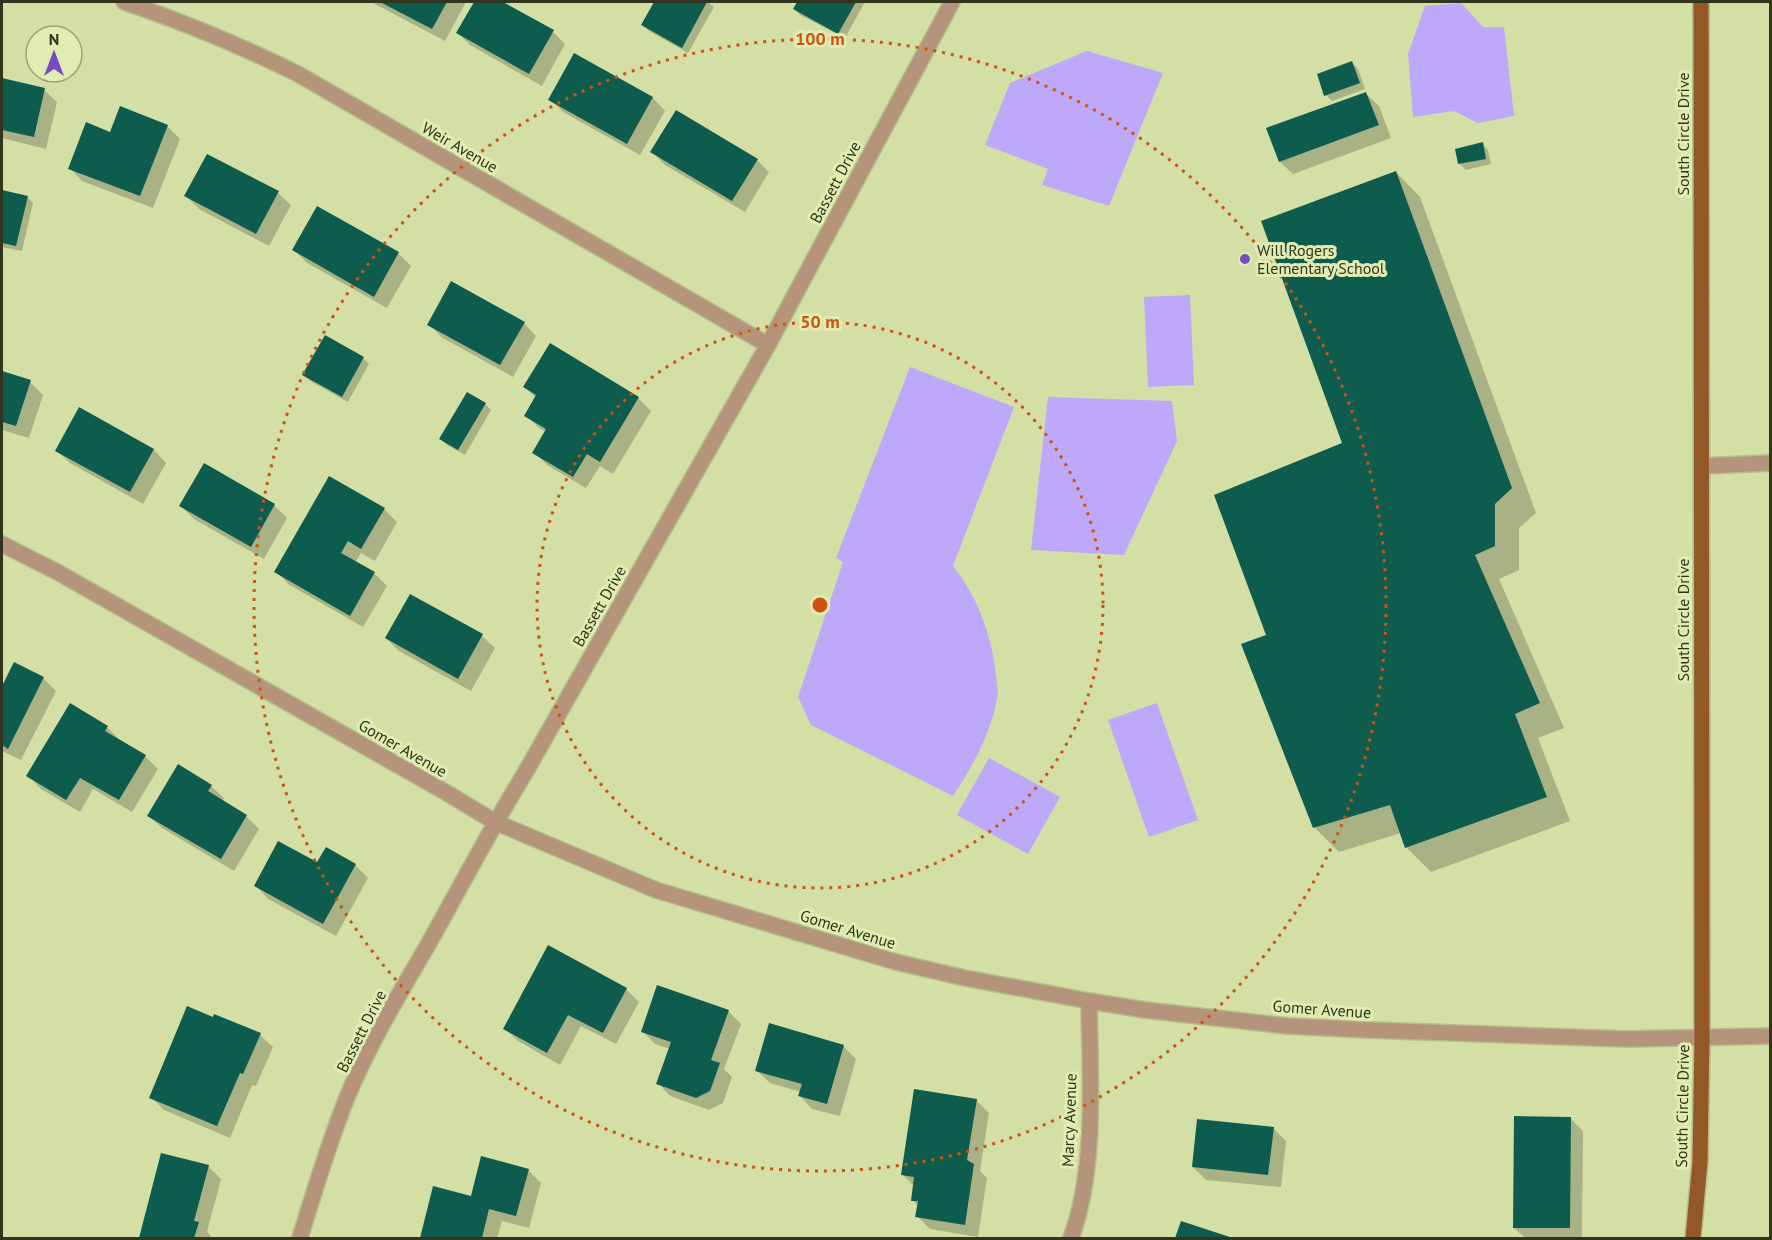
<svg xmlns="http://www.w3.org/2000/svg" width="1772" height="1240" font-family="'PT Sans',sans-serif">
  <rect width="100%" height="100%" fill="#d4dfa6"/>
  <!-- green -->
  <path fill="#bea8f9" d="M 1461,3 L 1483,27 L 1504,27 L 1514,116 L 1478,123 L 1454,111 L 1413,117 L 1408,54 L 1425,6 Z
    M 1087,51 L 1163,73 L 1109,206 L 1042,185 L 1048,169 L 985,145 L 1010,83 Z
    M 1190,295 L 1194,385 L 1148,387 L 1144,297 Z
    M 910,367 L 1014,407 L 953,566 C 978,597 992,636 996,676 C 997,684 999,692 997,699 C 990,735 973,766 953,796 L 811,725 L 798,697 L 843,562 L 836,558 Z
    M 1048,397 L 1172,401 L 1177,441 L 1124,555 L 1031,550 Z
    M 1157,703 L 1198,820 L 1149,837 L 1108,720 Z
    M 989,758 L 1060,797 L 1028,854 L 957,815 Z"/>
  <!-- shadow -->
  <path fill="#0003" d="M 371,2 L 466,2 L 445,41 Z
    M 475,2 L 500,2 L 553,32 L 565,44 L 542,86 L 470,45 L 458,33 Z
    M 656,2 L 708,2 L 714,7 L 688,53 L 649,31 L 643,25 Z
    M 798,2 L 865,2 L 845,38 L 800,15 L 794,9 Z
    M 575,55 L 653,98 L 665,111 L 640,155 L 563,112 L 550,99 Z
    M 1352,63 L 1358,69 L 1365,89 L 1332,101 L 1326,95 Z
    M 2,79 L 44,90 L 57,102 L 46,149 L 2,138 Z
    M 1366,94 L 1379,106 L 1391,138 L 1293,174 L 1280,162 Z
    M 167,126 L 180,139 L 153,208 L 82,181 L 70,168 Z
    M 1482,144 L 1488,150 L 1491,164 L 1466,170 L 1460,164 Z
    M 652,152 L 757,160 L 769,172 L 745,212 L 665,165 Z
    M 208,156 L 278,193 L 291,205 L 269,246 L 199,209 L 186,196 Z
    M 1396,172 L 1420,197 L 1536,513 L 1519,528 L 1519,570 L 1499,579 L 1564,728 L 1538,738 L 1570,821 L 1431,872 L 1406,847 L 1401,833 L 1339,852 L 1314,827 L 1268,636 L 1344,444 Z
    M 2,191 L 27,197 L 33,203 L 22,251 L 2,247 Z
    M 318,208 L 398,253 L 411,266 L 387,308 L 307,263 L 294,250 Z
    M 524,323 L 536,336 L 513,377 L 441,337 L 429,324 Z
    M 363,358 L 369,364 L 348,402 L 310,381 L 304,375 Z
    M 2,373 L 30,382 L 43,395 L 29,438 L 2,430 Z
    M 525,387 L 638,398 L 651,411 L 613,474 L 600,466 L 586,488 L 547,465 L 534,452 L 546,432 L 539,428 L 526,415 L 536,398 Z
    M 468,394 L 485,404 L 491,410 L 465,455 L 447,445 L 441,439 Z
    M 80,410 L 154,450 L 166,463 L 143,504 L 70,463 L 57,451 Z
    M 204,465 L 274,505 L 287,518 L 264,559 L 194,519 L 181,506 Z
    M 384,509 L 397,522 L 375,561 L 361,553 L 355,563 L 374,573 L 387,586 L 363,627 L 288,584 L 276,571 Z
    M 410,596 L 482,636 L 495,648 L 471,691 L 399,651 L 386,638 Z
    M 43,678 L 56,691 L 21,760 L 2,751 L 2,687 Z
    M 70,706 L 107,727 L 120,740 L 145,756 L 158,769 L 132,812 L 93,789 L 80,812 L 41,789 L 28,776 Z
    M 211,786 L 224,798 L 222,802 L 246,816 L 259,829 L 234,871 L 162,828 L 149,816 Z
    M 318,865 L 355,865 L 368,878 L 336,936 L 268,899 L 256,886 Z
    M 626,989 L 639,1002 L 616,1044 L 581,1026 L 560,1065 L 518,1041 L 505,1029 Z
    M 728,1011 L 741,1024 L 724,1069 L 732,1077 L 723,1103 L 709,1110 L 670,1096 L 658,1083 L 670,1049 L 655,1044 L 642,1031 Z
    M 260,1035 L 273,1047 L 256,1086 L 252,1085 L 230,1138 L 164,1110 L 151,1097 Z
    M 843,1046 L 856,1059 L 840,1116 L 812,1109 L 800,1096 L 801,1092 L 770,1083 L 757,1071 Z
    M 976,1100 L 989,1113 L 980,1171 L 987,1178 L 978,1237 L 930,1229 L 917,1216 L 919,1207 L 912,1200 L 914,1186 L 903,1175 Z
    M 1571,1119 L 1583,1131 L 1582,1238 L 1525,1238 L 1514,1228 Z
    M 1274,1129 L 1286,1141 L 1281,1187 L 1206,1180 L 1193,1167 Z
    M 162,1155 L 208,1166 L 221,1179 L 207,1232 L 211,1236 L 210,1238 L 141,1238 Z
    M 528,1170 L 541,1183 L 529,1228 L 502,1221 L 497,1238 L 421,1238 L 434,1188 L 472,1198 Z
    M 1182,1223 L 1229,1238 L 1177,1238 Z"/>
  <!-- building -->
  <path fill="#0e5c4e" d="M 380,2 L 447,2 L 432,29 Z
    M 474,2 L 503,2 L 554,30 L 529,74 L 456,33 Z
    M 654,2 L 707,2 L 682,48 L 641,25 Z
    M 797,2 L 856,2 L 838,34 L 793,9 Z
    M 574,53 L 653,97 L 627,144 L 548,100 Z
    M 1352,61 L 1360,83 L 1324,96 L 1317,74 Z
    M 2,78 L 45,88 L 34,137 L 2,130 Z
    M 1366,92 L 1379,125 L 1279,162 L 1266,128 Z
    M 120,106 L 168,125 L 140,196 L 68,169 L 86,122 L 110,132 Z
    M 676,110 L 758,159 L 732,201 L 650,152 Z
    M 1483,142 L 1486,159 L 1458,164 L 1455,149 Z
    M 207,154 L 279,191 L 256,234 L 184,196 Z
    M 1396,171 L 1512,488 L 1495,504 L 1495,546 L 1475,555 L 1540,703 L 1515,714 L 1547,797 L 1405,848 L 1390,805 L 1313,828 L 1241,644 L 1266,635 L 1214,495 L 1342,443 L 1261,221 Z
    M 2,190 L 28,196 L 16,246 L 2,243 Z
    M 317,206 L 399,252 L 374,297 L 292,250 Z
    M 451,281 L 525,322 L 500,365 L 427,325 Z
    M 325,335 L 364,357 L 342,397 L 302,375 Z
    M 550,343 L 639,397 L 600,462 L 587,454 L 573,477 L 532,453 L 546,429 L 524,416 L 536,395 L 523,387 Z
    M 2,371 L 31,380 L 16,426 L 2,422 Z
    M 467,392 L 486,403 L 458,450 L 439,439 Z
    M 79,407 L 154,449 L 130,492 L 55,451 Z
    M 204,463 L 275,504 L 251,547 L 179,506 Z
    M 329,476 L 385,508 L 361,549 L 348,541 L 341,553 L 375,572 L 350,616 L 274,572 Z
    M 410,594 L 483,634 L 458,679 L 385,638 Z
    M 14,662 L 44,677 L 8,749 L 2,745 L 2,686 Z
    M 70,703 L 108,726 L 105,731 L 146,755 L 119,800 L 80,778 L 66,800 L 26,776 Z
    M 178,764 L 212,785 L 208,791 L 247,815 L 221,859 L 147,816 Z
    M 278,841 L 317,862 L 326,847 L 356,864 L 323,924 L 254,886 Z
    M 548,945 L 627,988 L 603,1033 L 568,1015 L 547,1053 L 503,1029 Z
    M 657,985 L 729,1010 L 711,1060 L 720,1063 L 710,1091 L 696,1098 L 656,1084 L 671,1042 L 641,1032 Z
    M 187,1006 L 213,1017 L 214,1014 L 261,1033 L 243,1074 L 240,1073 L 217,1126 L 149,1098 Z
    M 769,1023 L 844,1045 L 827,1104 L 798,1096 L 802,1084 L 755,1071 Z
    M 914,1089 L 977,1099 L 967,1160 L 974,1164 L 965,1225 L 915,1217 L 918,1201 L 911,1201 L 914,1177 L 901,1175 Z
    M 1514,1116 L 1571,1117 L 1570,1228 L 1513,1228 Z
    M 1197,1119 L 1274,1127 L 1268,1175 L 1192,1167 Z
    M 161,1153 L 209,1165 L 194,1221 L 199,1222 L 194,1238 L 139,1238 Z
    M 481,1156 L 529,1169 L 516,1216 L 489,1209 L 482,1238 L 420,1238 L 433,1186 L 471,1196 Z
    M 1181,1221 L 1233,1238 L 1175,1238 Z"/>
  <g fill="none" stroke-linecap="round" stroke-linejoin="round">
    <defs>
      <path id="minor" d="M 124,2 C 184,22 241,46 298,74 L 768,345
        M 1702,466 L 1770,463
        M 2,544 L 59,573 L 447,793 L 495,822 L 656,890 L 896,962 L 965,978 L 1089,1001 L 1145,1010 L 1287,1026 L 1368,1030 L 1627,1039 L 1770,1036
        M 300,1238 C 314,1192 328,1145 346,1100 C 367,1047 400,993 429,943 C 461,886 491,828 525,773 L 768,345 L 952,2
        M 1071,1238 C 1097,1168 1090,1076 1089,1001"/>
      <path id="primary" d="M 1693,1238 L 1700,1162 L 1702,1038 L 1701,2"/>
    </defs>
    <!-- minor casing -->
    <use href="#minor" stroke="#b3bd8b" stroke-width="18"/>
    <!-- primary casing -->
    <use href="#primary" stroke="#b3bd8b" stroke-width="18"/>
    <!-- minor -->
    <use href="#minor" stroke="#b6937b" stroke-width="15"/>
    <!-- primary -->
    <use href="#primary" stroke="#945827" stroke-width="15"/>
  </g>
  <!-- distance rings -->
  <g fill="none" stroke="#cd540f" stroke-width="3" stroke-dasharray="3 6">
    <circle cx="820" cy="605" r="283"/>
    <circle cx="820" cy="605" r="566"/>
  </g>
  <!-- markers -->
  <circle fill="#774bc4" stroke="#e1ecb3" stroke-width="2" cx="1245" cy="259" r="6"/>
  <g text-anchor="middle" dominant-baseline="central" stroke-width="6" stroke-linejoin="round" paint-order="stroke">
    <!-- street labels -->
    <g font-size="16" fill="#31351e" stroke="#e1ecb3">
      <text transform="translate(1683 134) rotate(-90)">South Circle Drive</text>
      <text transform="translate(460 147) rotate(30)">Weir Avenue</text>
      <text transform="translate(835 182) rotate(-62)">Bassett Drive</text>
      <text transform="translate(599 606) rotate(-60)">Bassett Drive</text>
      <text transform="translate(1683 620) rotate(-90)">South Circle Drive</text>
      <text transform="translate(403 748) rotate(30)">Gomer Avenue</text>
      <text transform="translate(848 929) rotate(17)">Gomer Avenue</text>
      <text transform="translate(1322 1009) rotate(4)">Gomer Avenue</text>
      <text transform="translate(361 1031) rotate(-63)">Bassett Drive</text>
      <text transform="translate(1682 1106) rotate(-89)">South Circle Drive</text>
      <text transform="translate(1069 1120) rotate(-88)">Marcy Avenue</text>
    </g>
    <!-- poi labels -->
    <g font-size="16" fill="#31351e" stroke="#e1ecb3" text-anchor="start">
      <text x="1257" y="250">Will Rogers<tspan x="1257" dy="18">Elementary School</tspan></text>
    </g>
  </g>
  <circle cx="820" cy="605" r="9" fill="#cd540f" stroke="#e1ecb3" stroke-width="3"/>
  <g font-size="18" text-anchor="middle" font-weight="bold" fill="#cd540f" stroke="#e1ecb3" stroke-width="6" stroke-linejoin="round" paint-order="stroke">
    <text x="820" y="45">100 m</text>
    <text x="820" y="328">50 m</text>
  </g>
  <!-- border -->
  <rect width="1772" height="1240" fill="none" stroke="#31351e" stroke-width="6"/>
  <!-- north arrow -->
  <g transform="translate(54 54)"><circle r="28" fill="#e1ecb3" stroke="#9ba377" stroke-width="1.5"/>
  <path d="M0-4.5L10 22L0 15L-10 22Z" fill="#774bc4"/>
  <text y="-9" font-size="16" font-weight="bold" text-anchor="middle" fill="#31351e">N</text>
  </g>
</svg>
